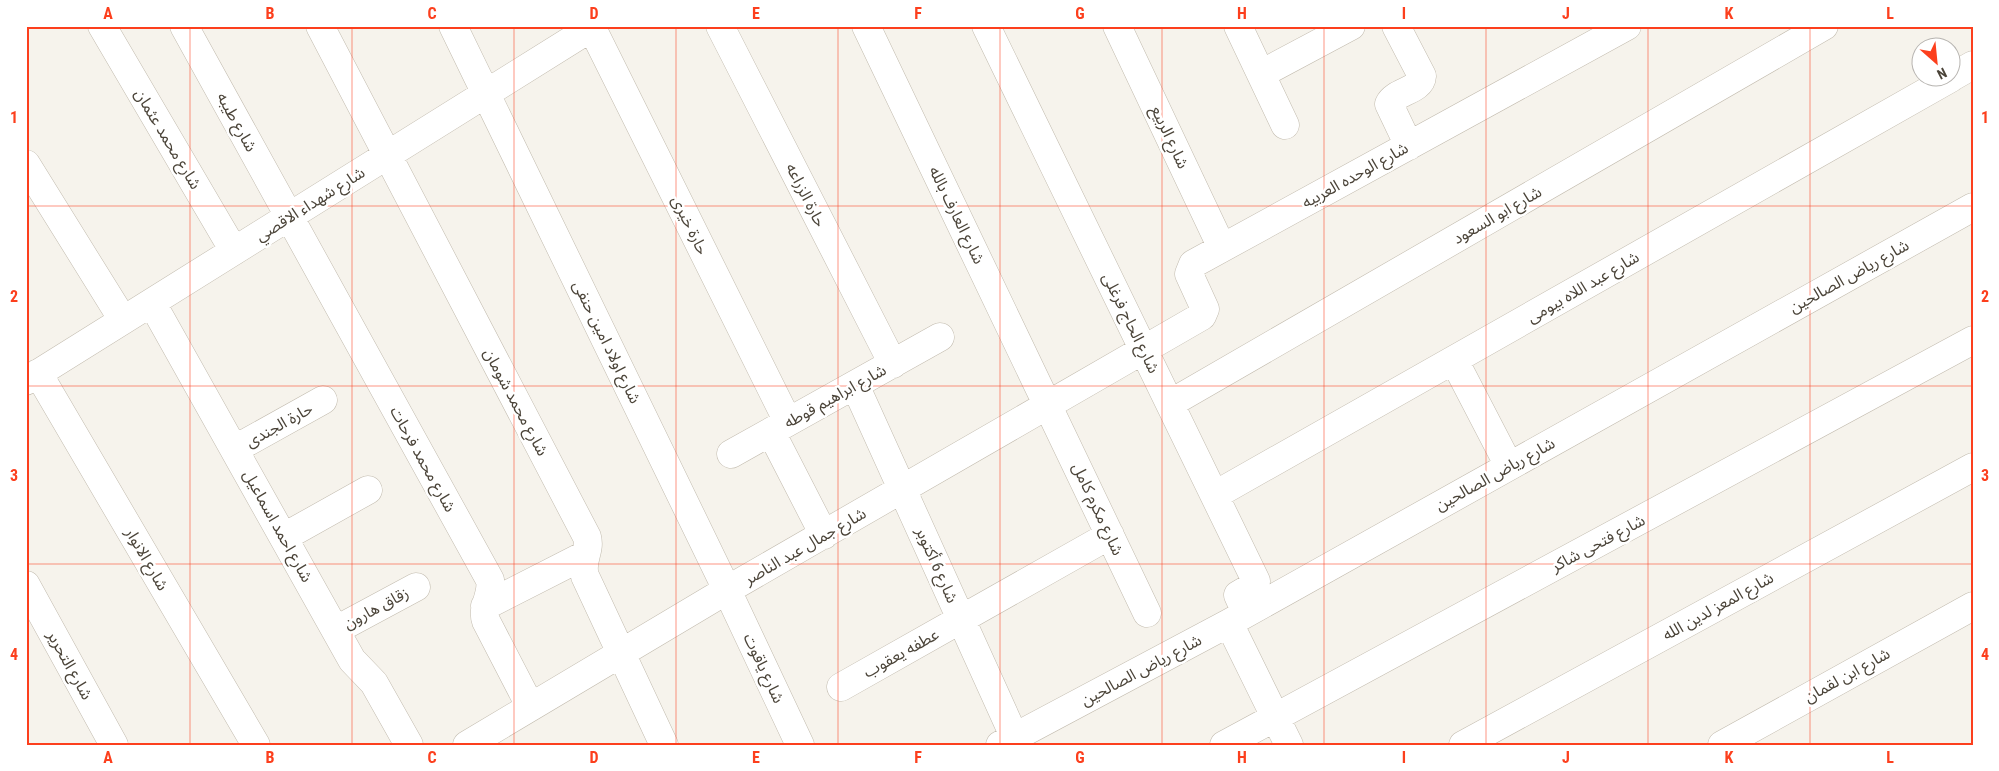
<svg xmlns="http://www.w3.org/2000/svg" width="1999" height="771" font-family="'Roboto Condensed','Noto Sans Arabic',sans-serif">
  <rect width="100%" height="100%" fill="#f6f3ec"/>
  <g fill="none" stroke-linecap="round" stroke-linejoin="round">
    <defs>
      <path id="minor" d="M 102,26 L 234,251
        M 184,26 L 490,580 C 493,595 481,607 486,621 L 530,706
        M 320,26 L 587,537 C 591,551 580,561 585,576 L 664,745
        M 453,26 L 727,590 L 800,745
        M 591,26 L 788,422
        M 720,26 L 893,364
        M 866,26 L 1147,613
        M 986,26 L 1256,581 L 1255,585 L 1238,595 L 1246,613
        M 1117,26 L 1222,248
        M 1238,26 L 1285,125
        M 1396,26 L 1422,76 C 1421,91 1395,91 1389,104 L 1409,146
        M 1261,74 L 1351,26
        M 1952,77 L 1973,65
        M 26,164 L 123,320
        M 152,303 L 352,660 L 374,683 L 409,745
        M 1454,360 L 1509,466
        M 38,373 L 256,745
        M 26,381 L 594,26
        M 855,385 L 1018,745
        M 1171,403 L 1824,26
        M 771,432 L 824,535
        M 235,449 L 323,400
        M 731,454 L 940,337
        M 1215,495 L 1951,78
        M 284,537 L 368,490
        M 26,585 L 114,745
        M 485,606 L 585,555
        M 1229,623 L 1289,745
        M 336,630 L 416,587
        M 841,687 L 1110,535
        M 467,745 L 727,590 L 1202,316 L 1205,309 L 1189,274 L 1193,264 L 1627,26
        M 1000,745 L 1229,623 L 1973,207
        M 1224,745 L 1973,340
        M 1463,745 L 1973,467
        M 1722,745 L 1973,606"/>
    </defs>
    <!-- minor casing -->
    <use href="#minor" stroke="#c2bbae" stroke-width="29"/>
    <!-- minor -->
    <use href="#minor" stroke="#fff" stroke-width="28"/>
  </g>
  <!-- grid -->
  <path fill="none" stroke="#fc3f1d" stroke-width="1" stroke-opacity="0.55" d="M 190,26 L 190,745M 352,26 L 352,745M 514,26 L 514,745M 676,26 L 676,745M 838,26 L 838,745M 1000,26 L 1000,745M 1162,26 L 1162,745M 1324,26 L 1324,745M 1486,26 L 1486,745M 1648,26 L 1648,745M 1810,26 L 1810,745M 26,206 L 1973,206M 26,386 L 1973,386M 26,564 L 1973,564"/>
  <g text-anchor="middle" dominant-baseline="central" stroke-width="5" stroke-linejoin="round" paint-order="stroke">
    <!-- street labels -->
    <g font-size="16" fill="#4b4439" stroke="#fff">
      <text transform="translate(237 122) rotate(61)">شارع طيبه</text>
      <text transform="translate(1170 137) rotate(65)">شارع الربيع</text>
      <text transform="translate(168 139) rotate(59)">شارع محمد عثمان</text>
      <text transform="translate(1355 175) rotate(-29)">شارع الوحده العربيه</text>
      <text transform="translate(806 195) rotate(63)">حارة الزراعه</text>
      <text transform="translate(310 204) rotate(-32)">شارع شهداء الاقصي</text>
      <text transform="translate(957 215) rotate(64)">شارع العارف بالله</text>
      <text transform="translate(1497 215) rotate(-30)">شارع ابو السعود</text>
      <text transform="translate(690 225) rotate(64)">حارة خيرى</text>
      <text transform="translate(1849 276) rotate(-29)">شارع رياض الصالحين</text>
      <text transform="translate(1583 287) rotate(-30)">شارع عبد اللاه بيومى</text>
      <text transform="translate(1131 323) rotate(64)">شارع الحاج فرغلى</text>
      <text transform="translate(607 342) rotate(64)">شارع اولاد امين حنفى</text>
      <text transform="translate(835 396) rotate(-29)">شارع ابراهيم قوطه</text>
      <text transform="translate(516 402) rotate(62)">شارع محمد شومان</text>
      <text transform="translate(279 425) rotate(-29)">حارة الجندى</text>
      <text transform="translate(423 459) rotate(61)">شارع محمد فرحات</text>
      <text transform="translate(1495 474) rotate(-29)">شارع رياض الصالحين</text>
      <text transform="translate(1098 509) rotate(65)">شارع مكرم كامل</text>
      <text transform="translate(278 526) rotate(61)">شارع احمد اسماعيل</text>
      <text transform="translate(1598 543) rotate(-28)">شارع فتحى شاكر</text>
      <text transform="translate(805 546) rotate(-30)">شارع جمال عبد الناصر</text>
      <text transform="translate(147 559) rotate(60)">شارع الانوار</text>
      <text transform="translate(937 565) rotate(66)">شارع 6 أكتوبر</text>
      <text transform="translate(1718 606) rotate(-29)">شارع المعز لدين الله</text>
      <text transform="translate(376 608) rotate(-28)">زقاق هارون</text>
      <text transform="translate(901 653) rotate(-29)">عطفه يعقوب</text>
      <text transform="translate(70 665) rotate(61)">شارع التحرير</text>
      <text transform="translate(764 668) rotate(65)">شارع ياقوت</text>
      <text transform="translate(1141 670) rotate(-28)">شارع رياض الصالحين</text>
      <text transform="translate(1847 675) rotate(-29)">شارع ابن لقمان</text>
    </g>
  </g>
  <!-- border -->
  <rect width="1999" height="771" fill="none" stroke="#ffffff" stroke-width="55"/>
  <!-- north arrow -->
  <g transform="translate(1936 62) rotate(153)"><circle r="24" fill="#ffffff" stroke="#b7b4b0"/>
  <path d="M0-4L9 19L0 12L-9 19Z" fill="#fc3f1d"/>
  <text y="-8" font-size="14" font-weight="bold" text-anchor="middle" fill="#4b4439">N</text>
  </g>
  <rect x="28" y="28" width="1944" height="716" fill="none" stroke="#fc3f1d" stroke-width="2"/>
  <g font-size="16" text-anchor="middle" font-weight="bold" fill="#fc3f1d">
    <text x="108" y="19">A</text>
    <text x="270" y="19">B</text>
    <text x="432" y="19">C</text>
    <text x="594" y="19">D</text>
    <text x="756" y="19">E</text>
    <text x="918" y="19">F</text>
    <text x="1080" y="19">G</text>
    <text x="1242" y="19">H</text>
    <text x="1404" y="19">I</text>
    <text x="1566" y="19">J</text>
    <text x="1729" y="19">K</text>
    <text x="1890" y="19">L</text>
    <text x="14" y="123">1</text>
    <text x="1985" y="123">1</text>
    <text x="14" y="302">2</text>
    <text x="1985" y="302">2</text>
    <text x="14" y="481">3</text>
    <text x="1985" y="481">3</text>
    <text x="14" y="660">4</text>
    <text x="1985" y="660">4</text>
    <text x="108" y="763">A</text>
    <text x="270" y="763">B</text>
    <text x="432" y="763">C</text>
    <text x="594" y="763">D</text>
    <text x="756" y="763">E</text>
    <text x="918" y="763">F</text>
    <text x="1080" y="763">G</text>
    <text x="1242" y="763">H</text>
    <text x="1404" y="763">I</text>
    <text x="1566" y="763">J</text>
    <text x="1729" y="763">K</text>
    <text x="1890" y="763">L</text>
  </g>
</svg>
